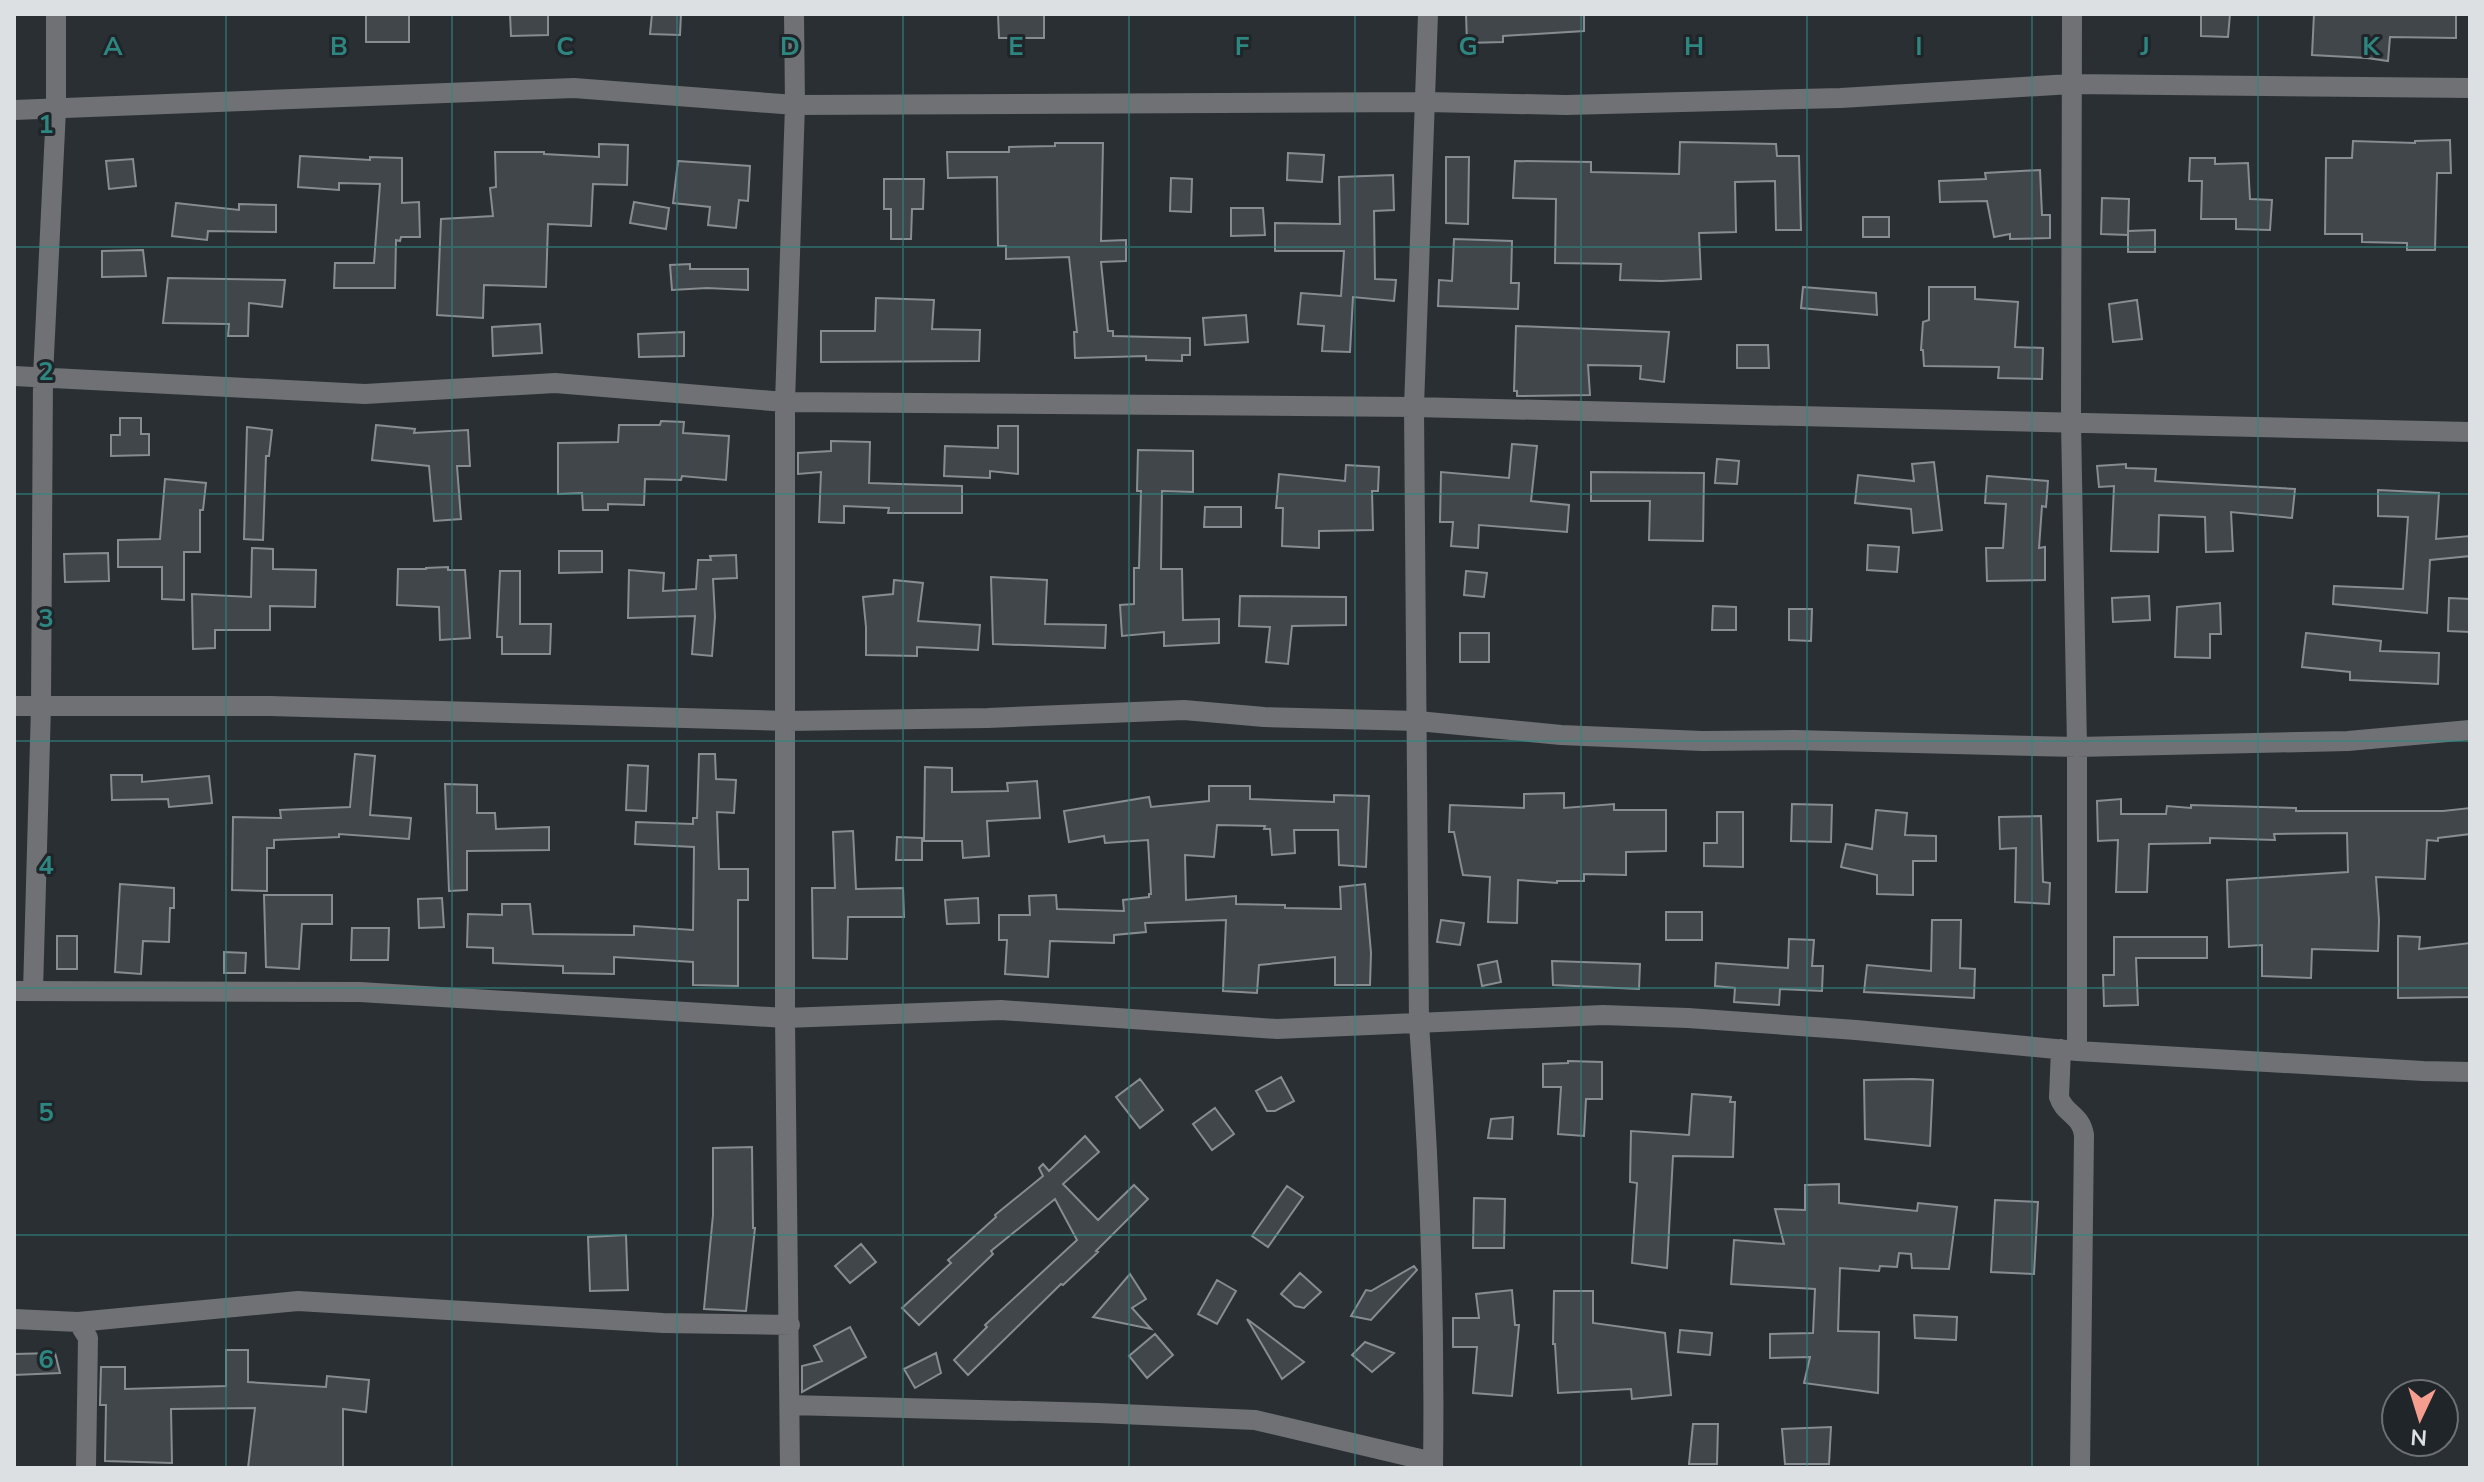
<svg xmlns="http://www.w3.org/2000/svg" width="2484" height="1482" font-family="'Nunito Sans',sans-serif">
  <rect width="100%" height="100%" fill="#2a2f33"/>
  <!-- building -->
  <path fill="#41464b" stroke="#868c91" stroke-width="2" d="M 366,14 L 409,14 L 409,42 L 366,42 Z
    M 510,14 L 548,14 L 548,35 L 511,36 Z
    M 652,14 L 681,14 L 680,35 L 650,34 Z
    M 998,14 L 1044,14 L 1044,38 L 999,38 Z
    M 1466,14 L 1584,14 L 1584,31 L 1503,36 L 1503,42 L 1467,43 Z
    M 2201,14 L 2230,14 L 2228,37 L 2201,36 Z
    M 2314,14 L 2456,14 L 2456,38 L 2390,37 L 2388,61 L 2367,58 L 2312,55 Z
    M 2450,140 L 2451,173 L 2437,173 L 2435,250 L 2407,250 L 2407,243 L 2362,242 L 2362,234 L 2325,234 L 2326,158 L 2352,158 L 2353,141 L 2415,143 L 2415,141 Z
    M 1680,142 L 1776,144 L 1777,156 L 1799,156 L 1801,230 L 1776,230 L 1775,181 L 1735,182 L 1736,232 L 1699,233 L 1701,279 L 1662,281 L 1620,280 L 1621,264 L 1555,263 L 1556,199 L 1513,198 L 1515,161 L 1591,162 L 1591,172 L 1679,174 Z
    M 1055,143 L 1103,143 L 1101,241 L 1126,240 L 1126,261 L 1101,262 L 1108,331 L 1113,331 L 1113,336 L 1190,338 L 1190,355 L 1182,355 L 1182,361 L 1146,360 L 1146,356 L 1075,358 L 1074,332 L 1077,332 L 1069,257 L 1006,259 L 1006,246 L 998,246 L 997,177 L 948,178 L 947,152 L 1009,152 L 1009,147 L 1055,146 Z
    M 599,144 L 628,145 L 627,185 L 593,184 L 591,226 L 548,224 L 546,287 L 484,285 L 483,318 L 437,315 L 441,219 L 493,216 L 490,188 L 496,187 L 495,152 L 544,152 L 544,154 L 599,157 Z
    M 1288,153 L 1324,155 L 1322,182 L 1287,180 Z
    M 300,156 L 370,160 L 370,157 L 402,158 L 402,203 L 419,202 L 420,237 L 401,237 L 400,241 L 396,240 L 395,288 L 334,288 L 335,263 L 374,263 L 380,184 L 339,183 L 339,190 L 298,187 Z
    M 1446,157 L 1469,157 L 1468,224 L 1446,223 Z
    M 2190,158 L 2215,158 L 2215,164 L 2248,163 L 2250,199 L 2272,200 L 2270,230 L 2236,229 L 2236,219 L 2201,219 L 2202,181 L 2189,181 Z
    M 133,159 L 136,186 L 109,189 L 106,161 Z
    M 678,161 L 750,166 L 748,201 L 739,200 L 736,228 L 708,225 L 710,207 L 673,203 Z
    M 2040,170 L 2042,215 L 2050,215 L 2050,238 L 2010,239 L 2010,234 L 1994,237 L 1987,201 L 1940,202 L 1939,181 L 1986,179 L 1985,173 Z
    M 1393,175 L 1394,210 L 1374,211 L 1375,279 L 1396,280 L 1394,301 L 1353,297 L 1350,352 L 1322,351 L 1324,326 L 1298,324 L 1301,293 L 1341,296 L 1344,251 L 1275,251 L 1275,223 L 1340,224 L 1339,177 Z
    M 1171,178 L 1192,179 L 1191,212 L 1170,211 Z
    M 884,179 L 924,179 L 923,209 L 912,209 L 911,239 L 891,239 L 891,209 L 884,209 Z
    M 2102,198 L 2129,199 L 2128,235 L 2101,234 Z
    M 634,202 L 669,208 L 666,229 L 630,223 Z
    M 176,203 L 239,210 L 239,204 L 276,205 L 276,232 L 208,231 L 207,240 L 172,236 Z
    M 1231,208 L 1263,208 L 1265,235 L 1231,236 Z
    M 1863,217 L 1889,217 L 1889,237 L 1863,237 Z
    M 2155,230 L 2155,252 L 2128,252 L 2128,231 Z
    M 1454,239 L 1512,241 L 1511,283 L 1519,283 L 1518,309 L 1438,306 L 1439,280 L 1452,281 Z
    M 143,250 L 146,276 L 102,277 L 102,251 Z
    M 690,264 L 690,269 L 748,269 L 748,290 L 707,288 L 672,290 L 670,265 Z
    M 168,278 L 285,280 L 282,307 L 249,303 L 248,336 L 228,336 L 229,324 L 163,323 Z
    M 1803,287 L 1876,293 L 1877,315 L 1801,308 Z
    M 1929,287 L 1975,287 L 1975,299 L 2018,302 L 2015,347 L 2043,348 L 2042,379 L 1998,378 L 1999,367 L 1924,366 L 1923,350 L 1921,350 L 1923,322 L 1929,320 Z
    M 876,298 L 934,300 L 932,329 L 980,330 L 979,361 L 821,362 L 821,331 L 875,331 Z
    M 2137,300 L 2142,339 L 2113,342 L 2109,304 Z
    M 1246,315 L 1248,342 L 1205,345 L 1203,318 Z
    M 540,324 L 542,353 L 493,356 L 492,327 Z
    M 1516,326 L 1669,332 L 1664,382 L 1640,379 L 1641,366 L 1588,365 L 1590,395 L 1517,396 L 1517,391 L 1514,391 Z
    M 684,332 L 684,356 L 639,357 L 638,334 Z
    M 1737,345 L 1768,345 L 1769,368 L 1737,368 Z
    M 120,418 L 141,418 L 141,434 L 149,434 L 149,455 L 111,456 L 111,435 L 120,435 Z
    M 661,421 L 684,422 L 683,433 L 729,436 L 726,480 L 682,476 L 681,480 L 645,479 L 644,505 L 608,504 L 608,510 L 583,510 L 582,493 L 558,494 L 558,443 L 618,442 L 619,425 L 660,425 Z
    M 376,425 L 415,429 L 414,433 L 468,430 L 470,466 L 457,466 L 461,519 L 434,521 L 429,466 L 372,460 Z
    M 998,426 L 1018,426 L 1018,474 L 990,471 L 990,478 L 944,476 L 945,446 L 998,448 Z
    M 247,427 L 272,430 L 269,456 L 266,456 L 263,540 L 244,539 Z
    M 831,441 L 870,442 L 869,483 L 962,486 L 962,513 L 888,513 L 889,508 L 844,506 L 844,523 L 819,522 L 821,472 L 798,474 L 798,453 L 831,451 Z
    M 1512,444 L 1537,446 L 1531,501 L 1569,505 L 1567,532 L 1479,525 L 1478,548 L 1451,546 L 1453,522 L 1440,522 L 1441,472 L 1509,478 Z
    M 1138,450 L 1193,451 L 1193,492 L 1162,491 L 1161,569 L 1182,569 L 1183,620 L 1219,619 L 1219,643 L 1164,646 L 1164,632 L 1122,636 L 1120,605 L 1134,604 L 1134,568 L 1139,568 L 1141,491 L 1137,491 Z
    M 1717,459 L 1739,461 L 1737,484 L 1715,483 Z
    M 1934,462 L 1942,530 L 1913,533 L 1911,509 L 1855,503 L 1858,475 L 1914,481 L 1912,464 Z
    M 2126,464 L 2126,468 L 2156,469 L 2155,481 L 2295,489 L 2292,518 L 2231,512 L 2233,551 L 2206,552 L 2205,517 L 2159,515 L 2158,552 L 2111,551 L 2114,486 L 2099,487 L 2097,466 Z
    M 1346,465 L 1379,467 L 1378,491 L 1372,491 L 1373,530 L 1319,531 L 1319,548 L 1282,546 L 1283,508 L 1276,508 L 1279,474 L 1345,481 Z
    M 1591,472 L 1704,473 L 1703,541 L 1649,540 L 1650,501 L 1591,501 Z
    M 1987,476 L 2048,481 L 2046,507 L 2042,506 L 2039,548 L 2045,547 L 2045,580 L 1987,581 L 1986,548 L 2003,548 L 2006,504 L 1985,503 Z
    M 165,479 L 206,483 L 203,510 L 200,510 L 200,552 L 184,552 L 184,600 L 162,599 L 162,567 L 118,567 L 118,540 L 160,539 Z
    M 2378,490 L 2439,493 L 2436,539 L 2470,536 L 2470,556 L 2430,560 L 2427,613 L 2333,604 L 2334,586 L 2403,589 L 2408,517 L 2378,516 Z
    M 1205,507 L 1241,507 L 1241,527 L 1204,527 Z
    M 1868,545 L 1899,547 L 1897,572 L 1867,570 Z
    M 252,548 L 273,549 L 273,569 L 316,570 L 315,607 L 270,606 L 270,630 L 215,630 L 215,648 L 193,649 L 192,594 L 251,597 Z
    M 559,551 L 602,551 L 602,572 L 559,573 Z
    M 108,553 L 109,581 L 65,582 L 64,554 Z
    M 736,555 L 737,578 L 713,579 L 715,617 L 712,656 L 692,654 L 695,616 L 628,618 L 629,570 L 664,573 L 663,591 L 696,589 L 698,560 L 711,560 L 710,556 Z
    M 448,567 L 448,570 L 465,570 L 470,638 L 440,640 L 439,607 L 397,605 L 398,569 L 426,569 L 426,568 Z
    M 500,571 L 520,571 L 520,624 L 551,624 L 550,654 L 502,654 L 502,637 L 497,637 Z
    M 1466,571 L 1487,573 L 1484,597 L 1464,595 Z
    M 991,577 L 1047,580 L 1045,624 L 1106,625 L 1105,648 L 993,644 Z
    M 894,580 L 923,583 L 918,621 L 980,625 L 978,650 L 917,647 L 917,656 L 866,655 L 866,627 L 863,597 L 893,594 Z
    M 1240,596 L 1346,597 L 1346,625 L 1292,626 L 1288,664 L 1266,662 L 1270,627 L 1239,626 Z
    M 2149,596 L 2150,620 L 2113,622 L 2112,598 Z
    M 2449,598 L 2470,599 L 2470,632 L 2448,631 Z
    M 2220,603 L 2221,634 L 2210,634 L 2210,658 L 2175,657 L 2177,607 Z
    M 1713,606 L 1736,607 L 1736,630 L 1712,630 Z
    M 1789,609 L 1812,609 L 1811,641 L 1789,640 Z
    M 1460,633 L 1489,633 L 1489,662 L 1460,662 Z
    M 2306,633 L 2381,641 L 2380,651 L 2439,653 L 2438,684 L 2350,680 L 2350,672 L 2302,667 Z
    M 355,754 L 375,756 L 370,815 L 411,818 L 409,839 L 339,834 L 339,837 L 274,840 L 274,848 L 267,848 L 267,891 L 232,890 L 233,817 L 281,818 L 280,810 L 350,807 Z
    M 699,754 L 715,754 L 716,779 L 736,780 L 734,813 L 717,812 L 719,869 L 748,869 L 748,900 L 738,900 L 738,986 L 693,985 L 693,962 L 614,957 L 614,974 L 563,973 L 563,966 L 493,963 L 493,948 L 467,947 L 468,914 L 502,915 L 502,904 L 530,904 L 533,934 L 634,935 L 634,926 L 693,930 L 694,847 L 635,844 L 636,822 L 693,824 L 693,818 L 697,818 Z
    M 628,765 L 648,766 L 646,811 L 626,810 Z
    M 925,767 L 952,768 L 952,792 L 1008,791 L 1007,783 L 1037,781 L 1040,818 L 987,821 L 989,856 L 963,858 L 962,841 L 924,841 Z
    M 111,775 L 142,775 L 142,782 L 209,776 L 212,803 L 169,807 L 168,799 L 112,800 Z
    M 445,784 L 477,785 L 477,813 L 495,813 L 496,829 L 549,827 L 549,850 L 467,851 L 467,890 L 449,891 Z
    M 1209,786 L 1250,786 L 1250,799 L 1334,802 L 1334,795 L 1369,796 L 1366,867 L 1339,865 L 1338,830 L 1294,830 L 1295,853 L 1272,855 L 1270,829 L 1264,829 L 1265,826 L 1217,825 L 1214,857 L 1185,855 L 1186,900 L 1236,896 L 1236,904 L 1285,905 L 1285,908 L 1341,909 L 1340,887 L 1365,884 L 1371,953 L 1370,985 L 1335,985 L 1335,957 L 1259,965 L 1257,993 L 1223,991 L 1226,920 L 1145,923 L 1146,932 L 1114,935 L 1114,943 L 1050,941 L 1048,977 L 1005,974 L 1007,940 L 999,940 L 999,915 L 1030,915 L 1029,896 L 1056,895 L 1057,909 L 1124,911 L 1123,900 L 1149,897 L 1149,894 L 1151,894 L 1148,840 L 1105,843 L 1104,836 L 1069,842 L 1064,811 L 1149,797 L 1151,807 L 1209,801 Z
    M 1564,793 L 1564,808 L 1614,804 L 1614,810 L 1666,810 L 1666,851 L 1626,852 L 1626,875 L 1584,874 L 1584,881 L 1557,881 L 1557,883 L 1518,880 L 1517,923 L 1488,922 L 1490,877 L 1463,875 L 1454,832 L 1449,832 L 1450,805 L 1524,808 L 1524,794 Z
    M 2121,799 L 2121,814 L 2166,814 L 2167,806 L 2191,808 L 2191,805 L 2296,808 L 2296,811 L 2443,811 L 2470,808 L 2470,834 L 2438,838 L 2438,841 L 2427,840 L 2425,879 L 2376,877 L 2379,920 L 2378,951 L 2312,949 L 2311,978 L 2262,976 L 2262,945 L 2229,947 L 2227,880 L 2348,872 L 2347,833 L 2274,834 L 2275,840 L 2210,838 L 2210,843 L 2149,844 L 2147,892 L 2116,892 L 2118,840 L 2098,841 L 2097,801 Z
    M 1792,804 L 1832,805 L 1831,842 L 1791,841 Z
    M 1876,810 L 1907,813 L 1905,835 L 1936,836 L 1936,861 L 1913,861 L 1913,895 L 1877,894 L 1877,875 L 1841,867 L 1846,844 L 1872,849 Z
    M 1717,812 L 1743,812 L 1743,867 L 1704,866 L 1704,843 L 1717,843 Z
    M 2041,816 L 2043,882 L 2050,883 L 2049,904 L 2015,902 L 2016,848 L 2000,849 L 1999,817 Z
    M 853,831 L 856,889 L 903,888 L 904,917 L 848,917 L 847,959 L 813,958 L 812,888 L 835,888 L 833,832 Z
    M 897,837 L 922,838 L 922,860 L 896,860 Z
    M 120,884 L 174,888 L 174,908 L 170,908 L 169,942 L 143,941 L 141,974 L 115,972 Z
    M 264,895 L 332,895 L 332,924 L 302,924 L 299,969 L 266,967 Z
    M 442,898 L 444,927 L 419,928 L 418,899 Z
    M 978,898 L 979,923 L 947,924 L 945,900 Z
    M 1666,912 L 1702,912 L 1702,940 L 1666,940 Z
    M 1441,920 L 1464,923 L 1460,945 L 1437,942 Z
    M 1932,920 L 1961,920 L 1960,968 L 1975,969 L 1974,998 L 1864,992 L 1867,965 L 1931,971 Z
    M 352,928 L 389,928 L 388,960 L 351,960 Z
    M 57,936 L 77,936 L 77,969 L 57,969 Z
    M 2398,936 L 2420,937 L 2419,949 L 2470,943 L 2470,997 L 2398,998 Z
    M 2114,937 L 2207,937 L 2207,958 L 2136,958 L 2138,1005 L 2104,1006 L 2103,975 L 2114,975 Z
    M 1789,939 L 1814,940 L 1812,966 L 1823,966 L 1822,991 L 1780,989 L 1779,1005 L 1734,1002 L 1735,988 L 1715,986 L 1716,963 L 1788,968 Z
    M 224,952 L 246,953 L 245,973 L 224,973 Z
    M 1497,961 L 1501,982 L 1482,986 L 1478,965 Z
    M 1552,961 L 1640,964 L 1639,989 L 1553,985 Z
    M 1568,1061 L 1602,1062 L 1602,1099 L 1586,1099 L 1584,1136 L 1558,1134 L 1561,1087 L 1543,1087 L 1543,1064 L 1568,1063 Z
    M 1281,1077 L 1294,1101 L 1275,1111 L 1267,1111 L 1256,1091 Z
    M 1140,1079 L 1163,1110 L 1140,1128 L 1116,1097 Z
    M 1913,1079 L 1933,1080 L 1930,1146 L 1865,1139 L 1864,1080 Z
    M 1692,1094 L 1731,1097 L 1730,1102 L 1735,1102 L 1733,1157 L 1673,1156 L 1667,1268 L 1632,1263 L 1637,1183 L 1630,1182 L 1631,1131 L 1689,1135 Z
    M 1215,1108 L 1234,1134 L 1212,1150 L 1193,1124 Z
    M 1513,1117 L 1512,1139 L 1488,1138 L 1491,1119 Z
    M 1085,1136 L 1099,1152 L 1063,1184 L 1098,1220 L 1134,1185 L 1148,1199 L 1096,1251 L 1098,1252 L 1063,1285 L 1061,1284 L 968,1375 L 954,1360 L 987,1327 L 985,1325 L 1077,1240 L 1055,1199 L 991,1251 L 993,1254 L 919,1325 L 902,1308 L 951,1263 L 948,1260 L 996,1217 L 995,1215 L 1043,1176 L 1039,1168 L 1043,1164 L 1049,1171 Z
    M 752,1147 L 753,1228 L 755,1228 L 746,1311 L 704,1309 L 713,1215 L 713,1148 Z
    M 1839,1184 L 1839,1203 L 1917,1211 L 1918,1203 L 1957,1207 L 1949,1269 L 1912,1268 L 1911,1254 L 1899,1253 L 1897,1267 L 1880,1266 L 1879,1271 L 1840,1268 L 1838,1331 L 1879,1332 L 1878,1393 L 1804,1383 L 1810,1357 L 1770,1358 L 1770,1334 L 1813,1333 L 1815,1289 L 1731,1284 L 1734,1240 L 1784,1244 L 1775,1209 L 1805,1210 L 1805,1185 Z
    M 1287,1186 L 1303,1197 L 1268,1247 L 1252,1236 Z
    M 1474,1198 L 1505,1199 L 1504,1248 L 1473,1248 Z
    M 1995,1200 L 2038,1202 L 2034,1274 L 1991,1272 Z
    M 626,1235 L 628,1290 L 590,1291 L 588,1237 Z
    M 861,1244 L 876,1262 L 850,1283 L 835,1266 Z
    M 1414,1266 L 1417,1270 L 1371,1320 L 1351,1316 L 1366,1290 L 1371,1291 Z
    M 1300,1273 L 1321,1292 L 1304,1308 L 1295,1306 L 1281,1294 Z
    M 1130,1274 L 1146,1299 L 1132,1308 L 1151,1329 L 1093,1317 Z
    M 1217,1280 L 1236,1291 L 1217,1324 L 1198,1314 Z
    M 1512,1290 L 1515,1325 L 1519,1325 L 1512,1396 L 1473,1393 L 1477,1347 L 1453,1347 L 1453,1318 L 1479,1318 L 1476,1294 Z
    M 1554,1291 L 1593,1291 L 1593,1323 L 1665,1333 L 1671,1395 L 1632,1399 L 1631,1389 L 1558,1393 L 1555,1344 L 1553,1344 Z
    M 1914,1315 L 1957,1317 L 1956,1340 L 1915,1338 Z
    M 1247,1319 L 1304,1362 L 1282,1379 Z
    M 850,1327 L 866,1357 L 802,1392 L 802,1366 L 822,1361 L 814,1346 Z
    M 1680,1330 L 1712,1333 L 1710,1355 L 1678,1352 Z
    M 1155,1334 L 1173,1355 L 1147,1378 L 1129,1356 Z
    M 1365,1342 L 1394,1353 L 1372,1372 L 1352,1355 Z
    M 226,1350 L 248,1350 L 248,1382 L 326,1387 L 327,1376 L 369,1380 L 366,1412 L 343,1409 L 343,1467 L 248,1468 L 255,1408 L 171,1409 L 172,1463 L 105,1461 L 106,1405 L 100,1405 L 101,1367 L 125,1367 L 125,1389 L 226,1386 Z
    M 55,1353 L 60,1373 L 14,1375 L 14,1354 Z
    M 936,1353 L 941,1373 L 915,1388 L 904,1369 Z
    M 1693,1424 L 1718,1424 L 1717,1464 L 1689,1464 Z
    M 1831,1427 L 1829,1464 L 1785,1464 L 1782,1429 Z"/>
  <g fill="none" stroke-linecap="round" stroke-linejoin="round">
    <!-- minor -->
    <path stroke="#6f7174" stroke-width="20" d="M 794,14 L 795,105 L 785,402 L 785,1018 L 1001,1010 L 1277,1029 L 1603,1015 L 1688,1018 L 1856,1030 L 2077,1051 L 2423,1071 L 2470,1072
      M 1428,14 L 1414,407 L 1419,1024 C 1430,1172 1435,1320 1433,1468
      M 2072,14 L 2071,423 L 2077,747 L 2077,1051
      M 14,110 L 574,88 L 795,105 L 1426,102 L 1566,105 L 1841,98 L 2071,84 L 2470,88
      M 14,376 L 365,394 L 555,383 L 785,402 L 1414,407 L 2470,432
      M 14,706 L 270,706 L 787,721 L 988,718 L 1184,710 L 1264,717 L 1418,721 L 1561,735 L 1702,741 L 1794,740 L 2077,747 L 2348,741 L 2470,730
      M 14,991 L 360,992 L 785,1018 L 790,1468
      M 33,991 L 41,706 L 43,376 L 56,110 L 56,14
      M 2061,1049 L 2059,1097 C 2064,1114 2081,1114 2084,1135 L 2080,1468
      M 14,1319 L 78,1322 L 88,1338 L 86,1468
      M 78,1322 L 298,1301 L 663,1323 L 790,1325
      M 790,1405 L 1099,1413 L 1255,1420 L 1433,1462"/>
  </g>
  <!-- grid -->
  <path fill="none" stroke="#2e8680" stroke-width="2" stroke-opacity="0.55" d="M 226,14 L 226,1468M 452,14 L 452,1468M 677,14 L 677,1468M 903,14 L 903,1468M 1129,14 L 1129,1468M 1355,14 L 1355,1468M 1581,14 L 1581,1468M 1807,14 L 1807,1468M 2032,14 L 2032,1468M 2258,14 L 2258,1468M 14,247 L 2470,247M 14,494 L 2470,494M 14,741 L 2470,741M 14,988 L 2470,988M 14,1235 L 2470,1235"/>
  <g font-size="26" text-anchor="middle" font-weight="bold" fill="#2e8680" stroke="#202529" stroke-width="6" stroke-linejoin="round" paint-order="stroke">
    <text x="113" y="55">A</text>
    <text x="339" y="55">B</text>
    <text x="565" y="55">C</text>
    <text x="790" y="55">D</text>
    <text x="1016" y="55">E</text>
    <text x="1242" y="55">F</text>
    <text x="1468" y="55">G</text>
    <text x="1694" y="55">H</text>
    <text x="1919" y="55">I</text>
    <text x="2145" y="55">J</text>
    <text x="2371" y="55">K</text>
    <text x="46" y="133">1</text>
    <text x="46" y="380">2</text>
    <text x="46" y="627">3</text>
    <text x="46" y="874">4</text>
    <text x="46" y="1121">5</text>
    <text x="46" y="1368">6</text>
  </g>
  <!-- border -->
  <rect width="2484" height="1482" fill="none" stroke="#dde0e3" stroke-width="32"/>
  <!-- north arrow -->
  <g transform="translate(2420 1418) rotate(184)"><circle r="38" fill="#202529" stroke="#6c7073" stroke-width="2"/>
  <path d="M0-6L14 30L0 20L-14 30Z" fill="#f59d8f"/>
  <text y="-12" font-size="22" font-weight="bold" text-anchor="middle" fill="#dde0e3">N</text>
  </g>
</svg>
